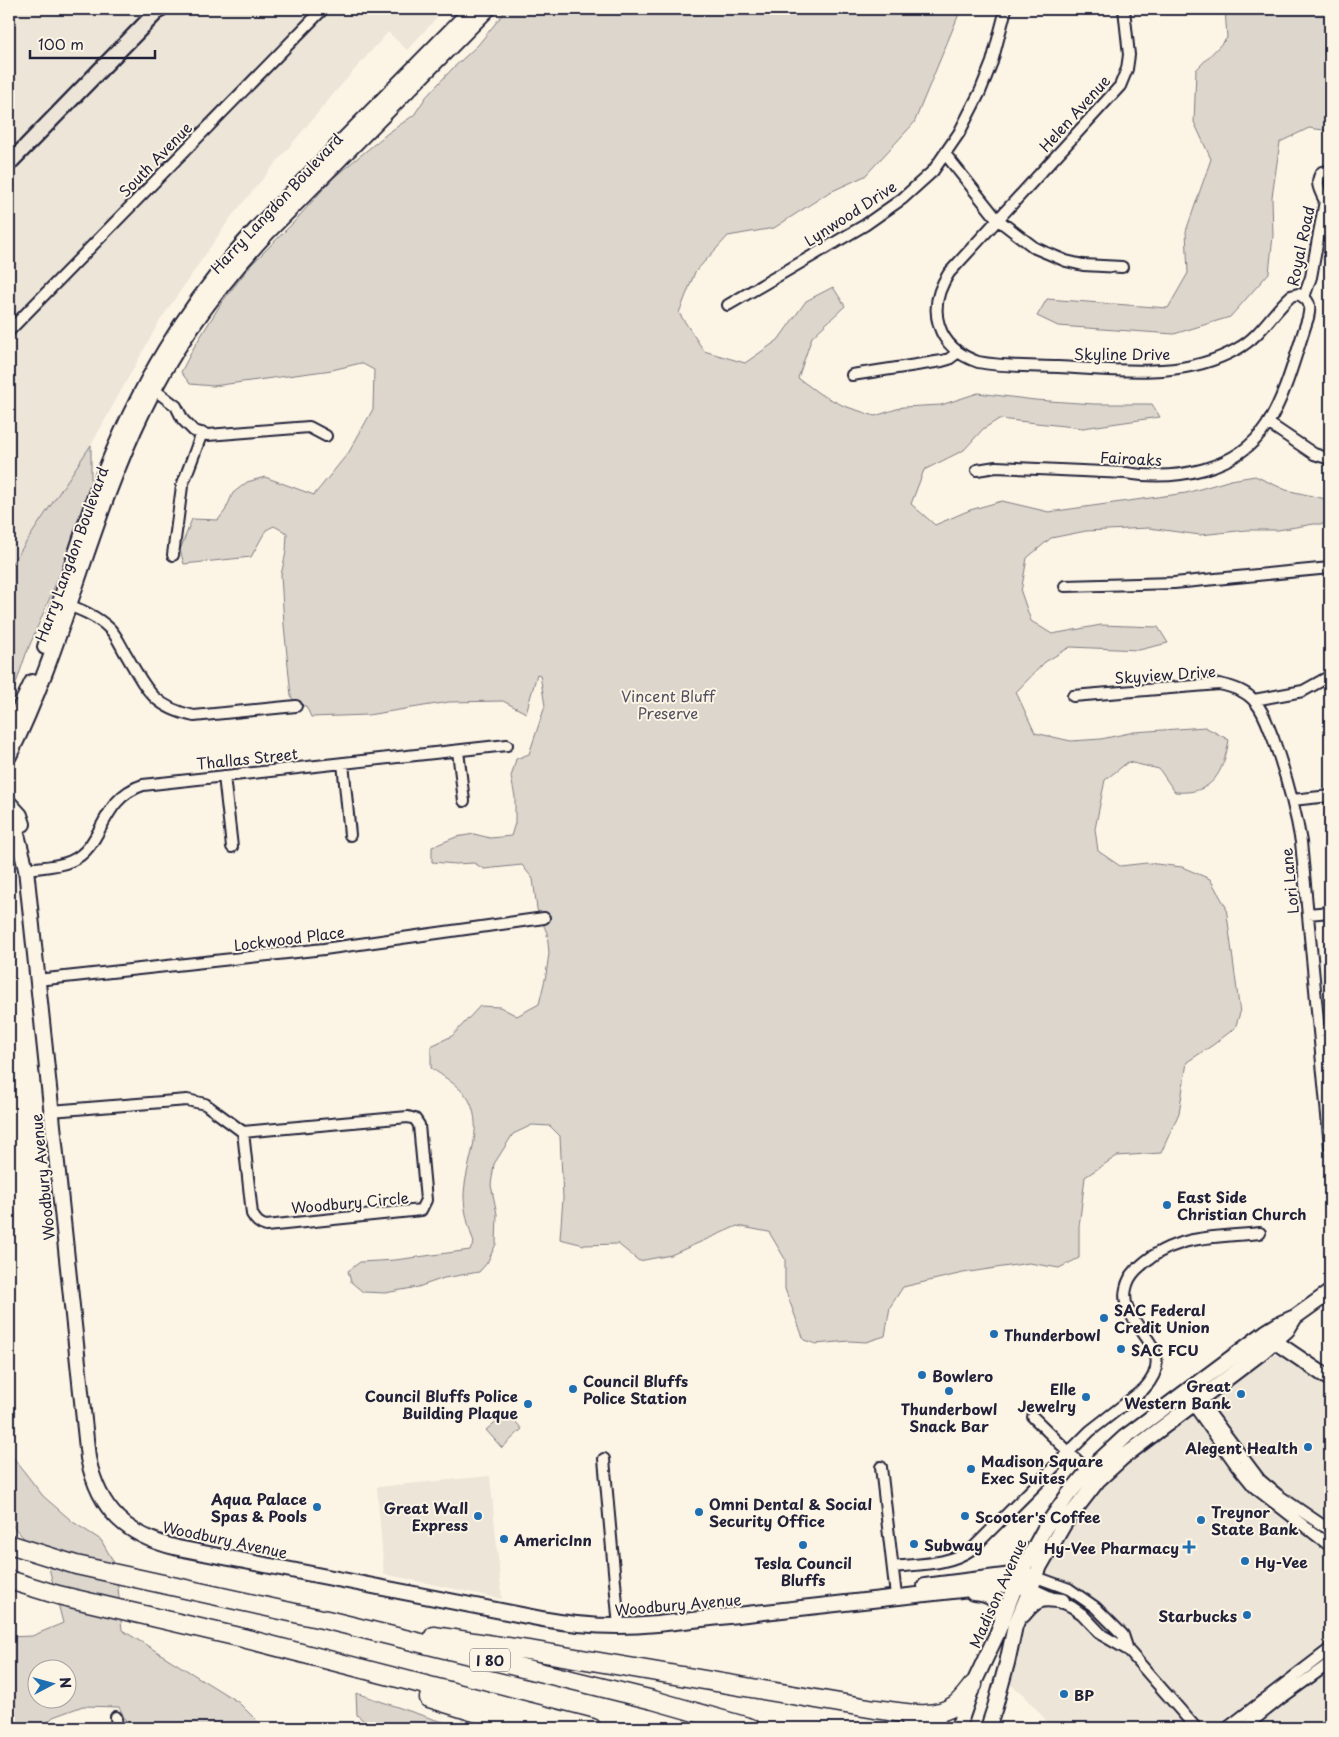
<svg xmlns="http://www.w3.org/2000/svg" width="1339" height="1737" font-family="'Playpen Sans',sans-serif">
  <rect width="100%" height="100%" fill="#fcf5e5"/>
  <filter id="ink" filterUnits="userSpaceOnUse"><feTurbulence type="fractalNoise" baseFrequency=".02" numOctaves="2"/><feDisplacementMap in="SourceGraphic" scale="10" xChannelSelector="R" yChannelSelector="G"/><feConvolveMatrix kernelMatrix="1 2 1 2 8 2 1 2 1" color-interpolation-filters="sRGB"/></filter>
  <g filter="url(#ink)">
    <!-- built -->
    <path fill="#ece5d8" d="M 9,9 L 445,9 L 407,50 L 388,32 L 335,92 L 231,217 L 159,322 L 91,445 L 9,568 Z
      M 1272,1354 L 1282,1356 L 1330,1390 L 1330,1728 L 1053,1728 L 1023,1694 L 1006,1681 L 1054,1552 L 1081,1513 L 1126,1462 Z
      M 490,1476 L 502,1599 L 384,1574 L 377,1487 Z"/>
    <!-- green -->
    <path fill="#dcd6cc" stroke="#7f7c84" fill-rule="evenodd" d="M 507,9 L 961,9 L 914,123 L 865,176 L 828,193 L 774,228 L 728,236 L 695,272 L 679,313 L 704,351 L 745,363 L 778,340 L 806,301 L 833,287 L 845,306 L 812,337 L 798,378 L 820,394 L 844,406 L 875,416 L 903,407 L 941,405 L 978,393 L 1035,400 L 1094,404 L 1152,404 L 1160,417 L 1083,428 L 999,419 L 983,429 L 964,450 L 924,470 L 911,504 L 935,525 L 970,510 L 1002,501 L 1049,512 L 1186,493 L 1231,480 L 1255,476 L 1286,490 L 1330,500 L 1330,524 L 1314,524 L 1278,530 L 1247,530 L 1200,535 L 1149,528 L 1086,531 L 1051,538 L 1027,558 L 1021,592 L 1031,621 L 1052,634 L 1101,625 L 1158,627 L 1168,643 L 1139,650 L 1070,647 L 1045,662 L 1016,692 L 1035,733 L 1071,741 L 1101,739 L 1134,732 L 1205,727 L 1229,740 C 1223,773 1213,795 1175,792 L 1159,769 L 1128,762 L 1105,780 L 1095,829 L 1098,851 L 1120,866 L 1147,863 L 1182,867 L 1210,879 L 1226,907 L 1240,1013 L 1235,1028 L 1213,1045 L 1187,1062 L 1179,1113 L 1161,1153 L 1117,1156 L 1085,1177 L 1079,1227 L 1079,1258 L 1059,1268 L 1029,1263 L 963,1273 L 903,1287 L 890,1307 L 885,1336 L 866,1342 L 849,1341 L 816,1344 L 804,1340 L 785,1289 L 785,1259 L 769,1232 L 737,1226 L 671,1255 L 639,1261 L 618,1244 L 584,1245 L 560,1239 L 563,1198 L 560,1136 L 550,1126 L 532,1125 L 513,1134 L 494,1164 L 491,1185 L 497,1214 L 496,1244 L 487,1263 L 479,1272 L 444,1278 L 418,1287 L 385,1293 L 363,1292 L 351,1282 L 348,1271 L 360,1262 L 395,1260 L 470,1250 L 474,1243 C 469,1228 464,1212 464,1195 C 465,1163 485,1131 469,1100 C 463,1089 442,1075 431,1068 L 431,1046 L 452,1036 L 480,1006 L 500,1007 L 517,1016 L 539,1004 L 546,975 L 549,953 L 547,933 L 537,909 L 533,879 L 522,865 L 484,869 L 474,863 L 456,864 L 432,862 L 432,847 L 456,837 L 474,834 L 490,838 L 511,836 L 515,823 L 515,797 L 511,777 L 516,759 L 529,754 L 545,706 L 540,675 L 537,674 L 526,713 L 503,701 L 449,702 L 368,715 L 311,717 L 306,706 L 296,706 L 291,696 L 284,625 L 281,575 L 286,552 L 287,533 L 274,526 L 266,530 L 251,557 L 184,564 L 180,550 L 192,519 L 218,520 L 225,511 L 233,493 L 247,482 L 265,477 L 314,495 L 349,452 L 373,409 L 374,370 L 361,363 L 332,370 L 213,386 L 190,384 L 181,372 L 194,347 L 222,302 L 251,265 L 294,222 L 333,178 L 388,133 L 414,115 L 426,97 L 452,69 L 478,45 Z
      M 1225,9 L 1330,9 L 1330,131 L 1309,128 L 1280,142 L 1272,197 L 1273,236 L 1269,273 L 1230,317 L 1174,334 L 1058,326 L 1037,316 L 1047,299 L 1168,308 L 1188,273 L 1186,231 L 1211,159 L 1194,122 L 1196,70 L 1227,38 Z
      M 91,445 L 91,480 L 62,569 L 26,654 L 9,704 L 9,568 Z
      M 507,1412 L 522,1429 L 502,1448 L 486,1430 Z
      M 9,1452 L 43,1496 L 73,1522 L 101,1540 L 116,1566 L 122,1630 L 238,1702 L 264,1728 L 129,1728 L 119,1707 L 83,1706 L 53,1717 L 42,1728 L 9,1728 L 9,1637 L 32,1636 L 63,1623 L 48,1564 L 9,1522 ZM 38,1670 L 68,1670 L 68,1700 L 38,1700 Z
      M 356,1693 L 436,1720 L 468,1728 L 372,1728 L 357,1715 Z"/>
    <g fill="none" stroke-linecap="round" stroke-linejoin="round">
      <defs>
        <path id="street" d="M 946,155 L 997,219 L 1035,248 L 1066,261 L 1083,265 L 1122,267
          M 1330,171 L 1322,172 C 1314,182 1320,191 1325,201 L 1330,196
          M 1304,297 L 1311,277 L 1325,201
          M 728,305 L 865,225 L 902,199 L 933,171 L 959,133 L 980,92 L 992,62 L 1006,9
          M 9,331 L 323,9
          M 852,375 L 942,361 L 949,359 L 957,353
          M 148,385 L 176,406 L 183,420 L 194,431 L 208,435 L 309,427 L 326,436
          M 1268,423 L 1314,454 L 1330,459
          M 977,470 L 996,467 L 1126,473 C 1175,481 1237,471 1267,425 C 1286,395 1296,353 1308,318 C 1311,305 1310,300 1298,294 L 1291,296 C 1272,313 1261,336 1237,349 C 1183,380 1117,370 1058,367 C 1031,366 1004,367 978,362 C 937,348 925,309 949,273 L 1120,86 L 1127,69 L 1129,55 L 1124,9
          M 173,555 L 182,486 L 202,433
          M 1065,586 L 1174,583 L 1330,568
          M 63,603 C 79,609 97,616 110,629 C 116,635 120,644 124,651 C 145,686 151,707 194,716 L 296,706
          M 1073,696 L 1219,684 C 1233,687 1247,691 1256,703 C 1264,712 1268,726 1273,738 C 1285,772 1295,806 1301,842 L 1330,1147
          M 1254,700 L 1303,691 L 1330,676
          M 458,751 L 464,801
          M 343,763 L 350,835
          M 224,776 L 232,847
          M 1292,800 L 1330,796
          M 26,869 C 41,867 58,867 71,861 C 105,846 99,799 143,785 L 507,745
          M 1308,914 L 1330,912
          M 37,980 L 324,949 L 544,918
          M 1319,1031 L 1330,1030
          M 51,1111 L 187,1100 L 205,1104 L 243,1132
          M 408,1117 L 415,1119 L 419,1125 L 426,1200 L 421,1210 L 266,1226 C 259,1224 256,1221 252,1214 L 243,1132 Z
          M 1196,1395 L 1260,1480 L 1278,1495 L 1325,1527 L 1330,1533
          M 1189,1399 L 1236,1465 L 1254,1487 L 1330,1546
          M 1033,1417 L 1093,1476
          M 604,1459 L 619,1627
          M 881,1467 L 896,1596
          M 893,1567 C 919,1564 950,1565 972,1549 L 1090,1431 L 1144,1389 C 1175,1355 1141,1338 1128,1309 C 1122,1296 1126,1280 1136,1270 C 1171,1234 1213,1238 1260,1233
          M 1036,1577 L 1069,1589 L 1095,1607 L 1123,1635 L 1128,1650 L 1196,1728
          M 1031,1588 L 1072,1607 L 1082,1614 L 1102,1635 L 1128,1650
          M 116,1717 L 117,1728
          M 1227,1728 L 1330,1649
          M 1244,1728 L 1280,1699 L 1330,1663"/>
        <path id="secondary" d="M 45,647 C 63,595 79,541 98,489 C 137,388 186,304 260,225 L 472,9
          M 9,731 L 32,682
          M 9,756 C 64,645 89,522 143,411 C 175,344 218,286 268,232 L 488,9
          M 9,803 L 20,815 L 23,824
          M 9,816 L 15,827 L 26,869 L 88,1458 C 99,1511 127,1536 178,1548 L 542,1619 C 580,1626 618,1628 657,1624 L 1006,1585 L 1031,1588
          M 1268,1334 L 1274,1341 L 1330,1379
          M 925,1586 L 1020,1574 L 1028,1575
          M 973,1593 C 991,1594 1001,1601 1002,1620
          M 1023,1615 C 1036,1599 1041,1597 1062,1601
          M 958,1728 L 973,1685 L 997,1634 L 1020,1574 L 1045,1528 L 1068,1495 L 1088,1471 L 1125,1437 L 1266,1332 L 1279,1324 L 1295,1317 L 1330,1292
          M 988,1728 L 995,1707 L 1007,1663 L 1015,1626 L 1040,1566 L 1064,1524 L 1098,1480 L 1122,1458 L 1262,1352 L 1287,1330 L 1295,1317"/>
        <path id="highway" d="M 9,1544 L 76,1565 L 327,1620 L 653,1700 L 751,1728
          M 9,1580 L 58,1595 L 243,1638 L 592,1728
          M 434,1636 L 534,1651 L 875,1709 C 901,1712 933,1721 955,1705 C 962,1700 968,1691 973,1685
          M 429,1698 L 526,1728
          M 910,1719 L 940,1728"/>
      </defs>
      <!-- street casing -->
      <use href="#street" stroke="#22223b" stroke-width="14"/>
      <!-- secondary casing -->
      <use href="#secondary" stroke="#22223b" stroke-width="18"/>
      <!-- highway casing -->
      <use href="#highway" stroke="#22223b" stroke-width="21"/>
      <!-- street -->
      <use href="#street" stroke="#fcf5e5" stroke-width="10"/>
      <!-- secondary -->
      <use href="#secondary" stroke="#fcf5e5" stroke-width="14"/>
      <!-- highway -->
      <use href="#highway" stroke="#fcf5e5" stroke-width="18"/>
      <!-- rail -->
      <path stroke="#22223b" stroke-width="2.5" d="M 9,152 L 148,9
        M 9,175 L 171,9"/>
    </g>
  </g>
  <!-- markers -->
  <g fill="#1f6fb2" stroke="#fcf5e5" stroke-width="2">
    <circle cx="1167" cy="1205" r="5"/>
    <circle cx="1104" cy="1318" r="5"/>
    <circle cx="994" cy="1334" r="5"/>
    <circle cx="1121" cy="1349" r="5"/>
    <circle cx="922" cy="1375" r="5"/>
    <circle cx="573" cy="1389" r="5"/>
    <circle cx="949" cy="1391" r="5"/>
    <circle cx="1241" cy="1394" r="5"/>
    <circle cx="1086" cy="1397" r="5"/>
    <circle cx="528" cy="1404" r="5"/>
    <circle cx="1308" cy="1447" r="5"/>
    <circle cx="971" cy="1469" r="5"/>
    <circle cx="317" cy="1507" r="5"/>
    <circle cx="699" cy="1512" r="5"/>
    <circle cx="478" cy="1516" r="5"/>
    <circle cx="965" cy="1516" r="5"/>
    <circle cx="1201" cy="1520" r="5"/>
    <circle cx="504" cy="1539" r="5"/>
    <circle cx="914" cy="1544" r="5"/>
    <circle cx="803" cy="1545" r="5"/>
    <path d="M1186.5 1539.5h5v5h5v5h-5v5h-5v-5h-5v-5h5z"/>
    <circle cx="1245" cy="1561" r="5"/>
    <circle cx="1247" cy="1615" r="5"/>
    <circle cx="1064" cy="1694" r="5"/>
  </g>
  <g text-anchor="middle" dominant-baseline="central" stroke-width="4" stroke-linejoin="round" paint-order="stroke">
    <!-- shield labels -->
    <rect fill="#fcf5e5" stroke="#63616e" stroke-width="1" x="470" y="1648.5" width="40" height="23" rx="4"/>
    <g font-size="14" font-weight="bold" fill="#22223b">
      <text x="490" y="1660">I 80</text>
    </g>
    <!-- street labels -->
    <g font-size="15" fill="#22223b" stroke="#fcf5e5">
      <text transform="translate(1074 113) rotate(-48)">Helen Avenue</text>
      <text transform="translate(155 159) rotate(-46)">South Avenue</text>
      <text transform="translate(276 203) rotate(-47)">Harry Langdon Boulevard</text>
      <text transform="translate(850 213) rotate(-33)">Lynwood Drive</text>
      <text transform="translate(1300 246) rotate(-78)">Royal Road</text>
      <text x="1122" y="353">Skyline Drive</text>
      <text transform="translate(1131 458) rotate(3)">Fairoaks</text>
      <text transform="translate(71 554) rotate(-70)">Harry Langdon Boulevard</text>
      <text transform="translate(1165 674) rotate(-4)">Skyview Drive</text>
      <text transform="translate(247 758) rotate(-6)">Thallas Street</text>
      <text transform="translate(1289 881) rotate(-96)">Lori Lane</text>
      <text transform="translate(289 938) rotate(-7)">Lockwood Place</text>
      <text transform="translate(42 1177) rotate(-96)">Woodbury Avenue</text>
      <text transform="translate(350 1202) rotate(-5)">Woodbury Circle</text>
      <text transform="translate(225 1539) rotate(12)">Woodbury Avenue</text>
      <text transform="translate(997 1593) rotate(-66)">Madison Avenue</text>
      <text transform="translate(678 1604) rotate(-5)">Woodbury Avenue</text>
    </g>
    <!-- park labels -->
    <g font-size="15" fill="#504f5f" stroke="#fcf5e5">
      <text x="668" y="695">Vincent Bluff<tspan x="668" dy="17">Preserve</tspan></text>
    </g>
    <!-- poi labels -->
    <g font-size="15" font-weight="bold" fill="#22223b" stroke="#fcf5e5" text-anchor="start">
      <text x="1177" y="1196">East Side<tspan x="1177" dy="17">Christian Church</tspan></text>
      <text x="1114" y="1309">SAC Federal<tspan x="1114" dy="17">Credit Union</tspan></text>
      <text x="1004" y="1334">Thunderbowl</text>
      <text x="1131" y="1349">SAC FCU</text>
      <text x="932" y="1375">Bowlero</text>
      <text x="583" y="1380">Council Bluffs<tspan x="583" dy="17">Police Station</tspan></text>
      <text x="1231" y="1385" text-anchor="end">Great<tspan x="1231" dy="17">Western Bank</tspan></text>
      <text x="1076" y="1388" text-anchor="end">Elle<tspan x="1076" dy="17">Jewelry</tspan></text>
      <text x="518" y="1395" text-anchor="end">Council Bluffs Police<tspan x="518" dy="17">Building Plaque</tspan></text>
      <text x="949" y="1408" text-anchor="middle">Thunderbowl<tspan x="949" dy="17">Snack Bar</tspan></text>
      <text x="1298" y="1447" text-anchor="end">Alegent Health</text>
      <text x="981" y="1460">Madison Square<tspan x="981" dy="17">Exec Suites</tspan></text>
      <text x="307" y="1498" text-anchor="end">Aqua Palace<tspan x="307" dy="17">Spas &amp; Pools</tspan></text>
      <text x="709" y="1503">Omni Dental &amp; Social<tspan x="709" dy="17">Security Office</tspan></text>
      <text x="468" y="1507" text-anchor="end">Great Wall<tspan x="468" dy="17">Express</tspan></text>
      <text x="1211" y="1511">Treynor<tspan x="1211" dy="17">State Bank</tspan></text>
      <text x="975" y="1516">Scooter's Coffee</text>
      <text x="514" y="1539">AmericInn</text>
      <text x="924" y="1544">Subway</text>
      <text x="1179" y="1547" text-anchor="end">Hy-Vee Pharmacy</text>
      <text x="1255" y="1561">Hy-Vee</text>
      <text x="803" y="1562" text-anchor="middle">Tesla Council<tspan x="803" dy="17">Bluffs</tspan></text>
      <text x="1237" y="1615" text-anchor="end">Starbucks</text>
      <text x="1074" y="1694">BP</text>
    </g>
  </g>
  <!-- margin -->
  <rect width="1339" height="1737" fill="none" stroke="#fcf5e5" stroke-width="30"/>
  <rect x="15" y="15" width="1309" height="1707" fill="none" stroke="#22223b" stroke-width="2" filter="url(#ink)"/>
  <!-- north arrow -->
  <g transform="translate(52 1684) rotate(84)"><circle r="24" fill="#fcf5e5" stroke="#a5a1a1"/>
  <path d="M0-4L9 19L0 12L-9 19Z" fill="#1f6fb2"/>
  <text y="-8" font-size="14" font-weight="bold" text-anchor="middle" fill="#22223b">N</text>
  </g>
  <!-- scale -->
  <path d="M30 50v8h125v-8" fill="none" stroke="#22223b" stroke-width="2.5"/>
  <text x="38" y="50" font-size="15" fill="#22223b" stroke="#fcf5e5" stroke-width="4" paint-order="stroke">100 m</text>
</svg>
